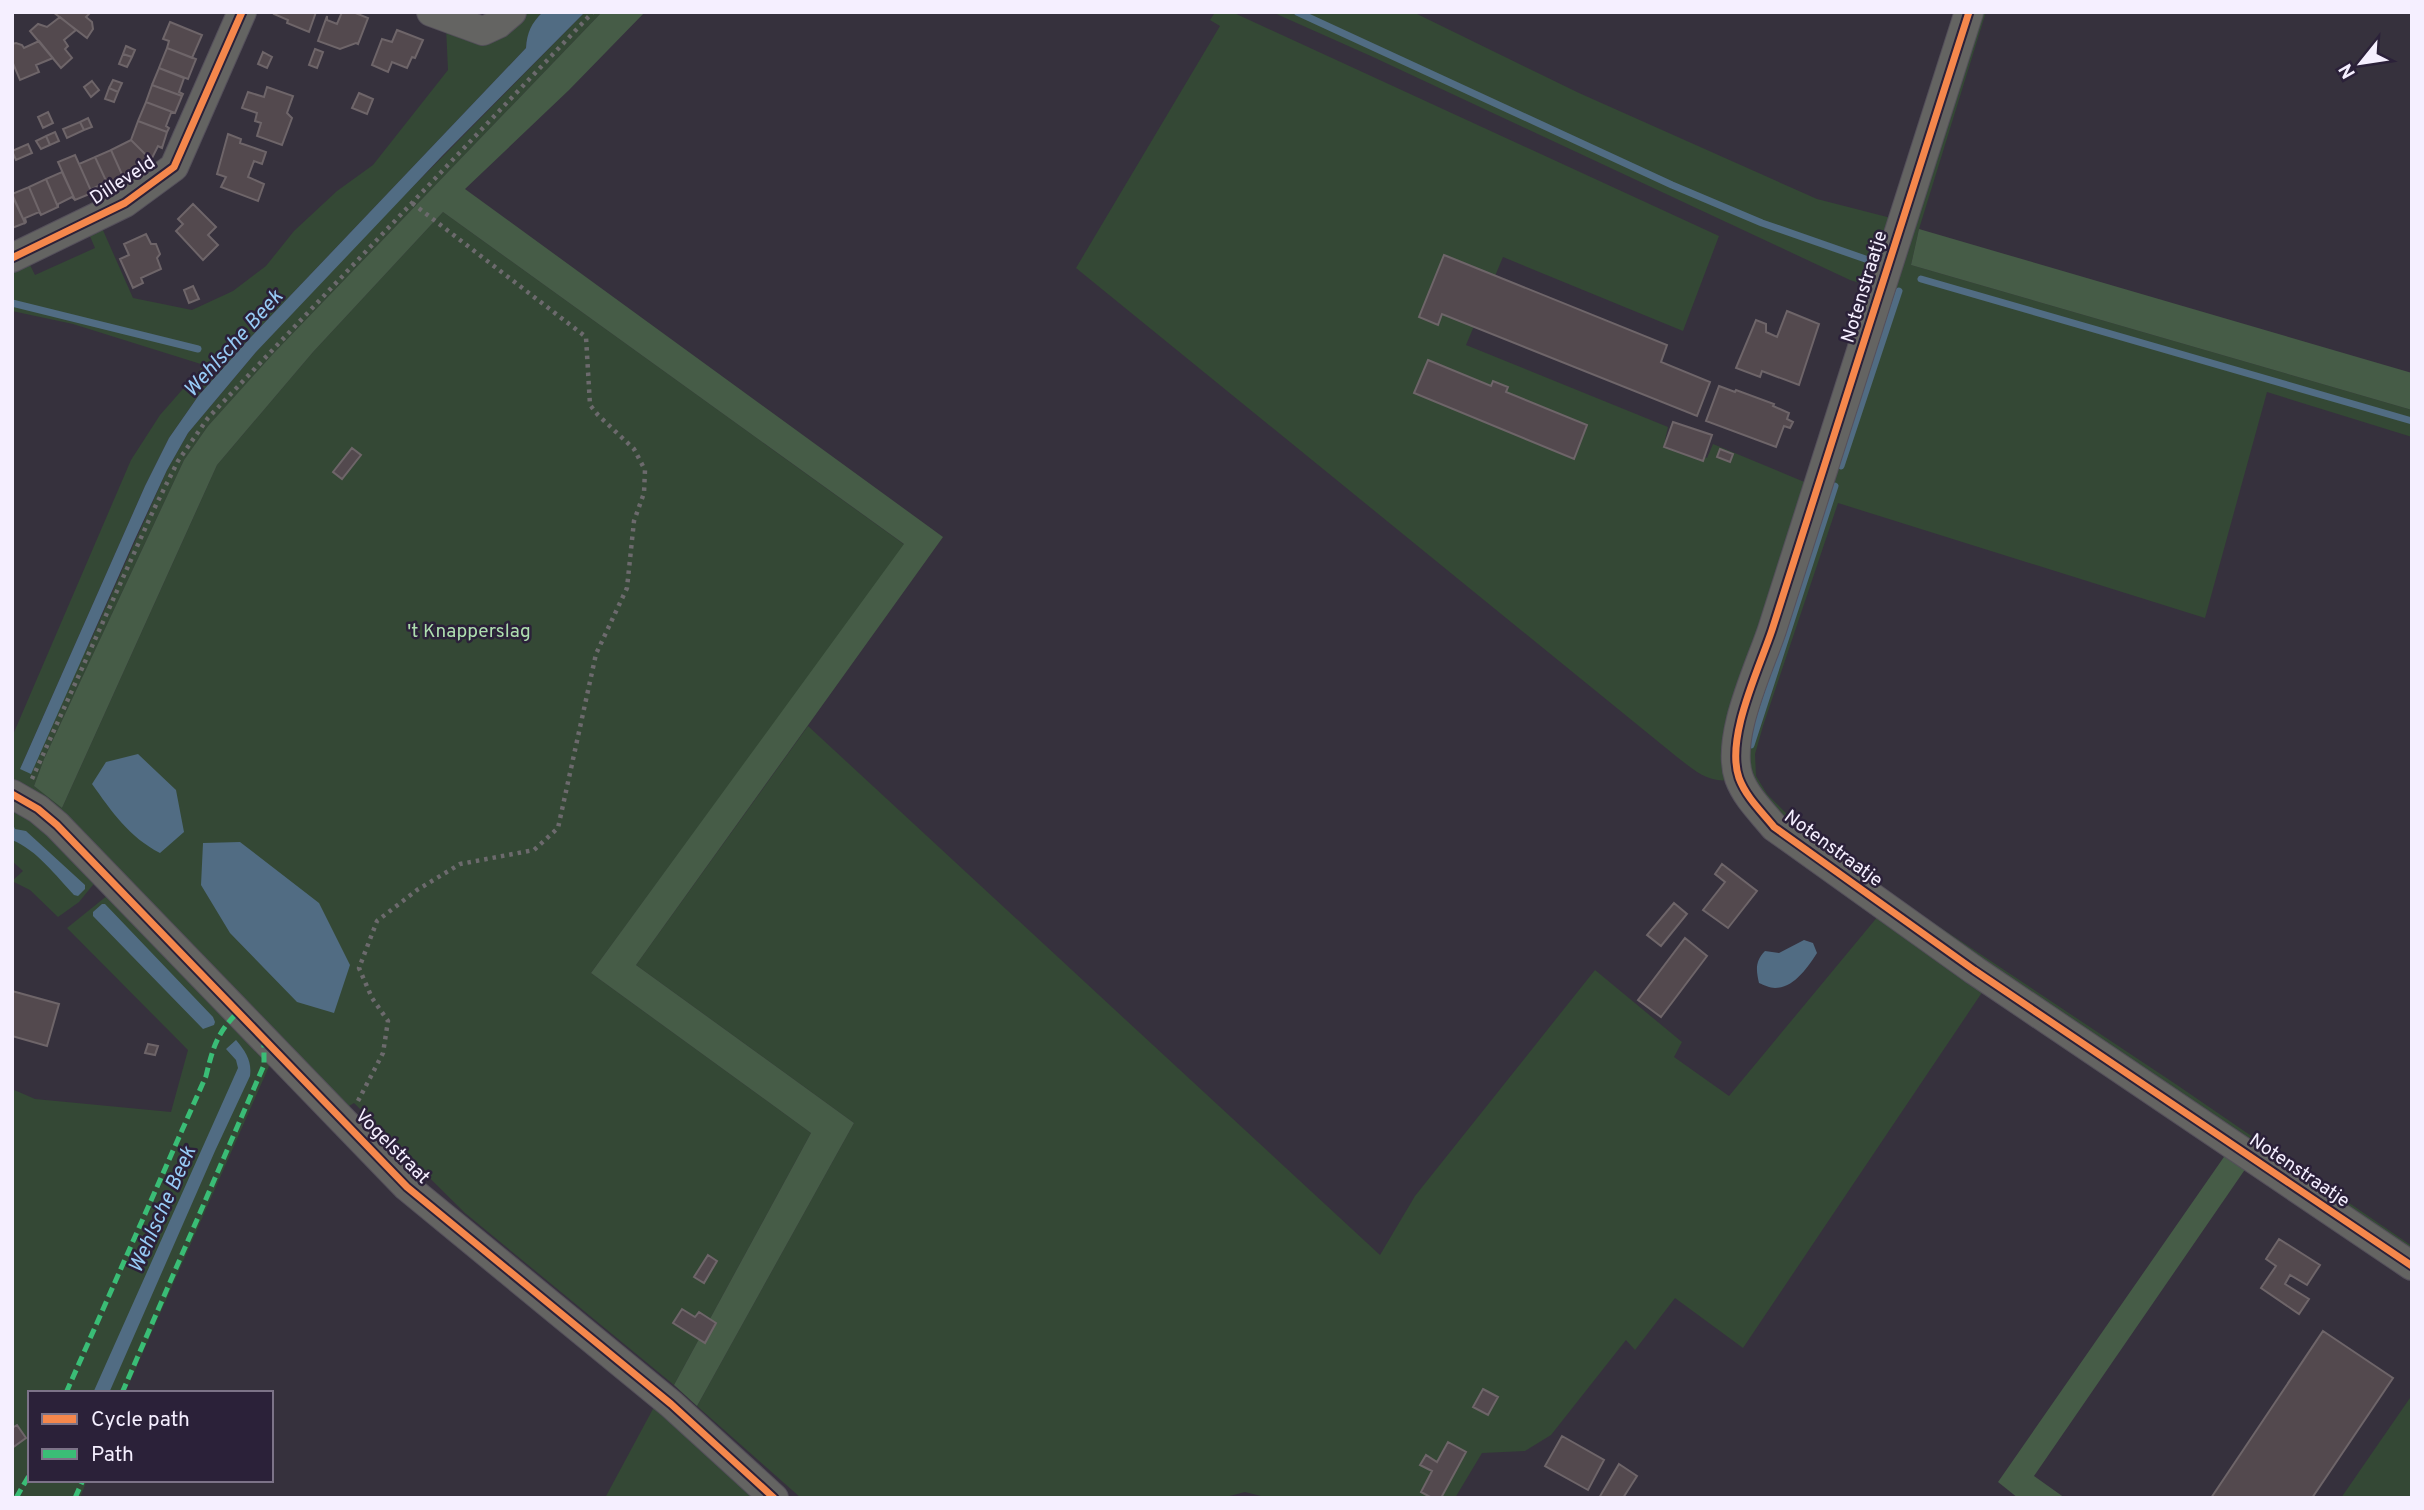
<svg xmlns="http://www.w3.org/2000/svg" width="2424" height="1510" font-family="Overpass,sans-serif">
  <rect width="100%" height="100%" fill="#36313d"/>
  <!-- green -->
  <path fill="#344835" d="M 523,12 L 543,12 C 532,23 527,33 526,48 L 251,337 L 199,395 L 169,438 L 145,486 L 20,769 L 90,642 L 167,470 L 188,433 L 256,352 L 385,215 L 585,12 L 602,12 L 272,355 L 208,426 L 184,460 L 44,759 L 34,786 L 62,808 L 217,465 L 313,352 L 443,212 L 905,545 L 591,973 L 811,1133 L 674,1385 L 465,1213 L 354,1103 L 341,1111 L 12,790 L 12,737 L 131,460 L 160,415 L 204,365 L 73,324 L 12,311 L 12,266 L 28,261 L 35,275 L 95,248 L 89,234 L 102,228 L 133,298 L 192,310 L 233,291 L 266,266 L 294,231 L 337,191 L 373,165 L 448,70 L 446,27 Z
    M 1210,12 L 1232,12 L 1719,236 L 1683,331 L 1503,257 L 1466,345 L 1668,427 L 1665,440 L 1707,458 L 1713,444 L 1814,486 L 1729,780 C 1707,783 1693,769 1677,757 L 1076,268 L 1220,26 L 1210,20 L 1214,14 Z
    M 1272,12 L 1413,12 L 1579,93 L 1817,199 L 1895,219 L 1872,287 L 1850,280 L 1373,57 Z
    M 1976,12 L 1986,12 L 1919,229 L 1911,265 L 2412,410 L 2412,437 L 2267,392 L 2205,618 L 1838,503 L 1763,726 L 1755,754 L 1756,776 L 1767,794 L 1791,818 L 1899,900 L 2177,1085 L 2412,1246 L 2412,1260 L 1787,829 L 1751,784 L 1745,744 Z
    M 808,726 L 1380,1255 L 1415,1196 L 1595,970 L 1682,1042 L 1674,1057 L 1729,1096 L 1879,915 L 1985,988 L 1743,1348 L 1675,1298 L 1635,1350 L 1626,1340 L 1551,1435 L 1525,1451 L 1482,1453 L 1455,1498 L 1269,1498 L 1245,1492 L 1222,1498 L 801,1498 L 697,1406 L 854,1123 L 636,965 Z
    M 12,800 L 97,880 L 79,902 L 58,917 L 30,890 L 14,882 L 12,885 L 12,881 L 23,871 L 12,861 Z
    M 108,895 L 274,1055 L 125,1393 L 30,1393 L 30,1480 L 87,1480 L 80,1498 L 12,1498 L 12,1089 L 35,1099 L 171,1112 L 188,1050 L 67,928 Z
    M 2412,1395 L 2412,1498 L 2341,1498 Z
    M 654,1407 L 754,1498 L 605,1498 Z"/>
  <!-- forest -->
  <path fill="#465c47" d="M 602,12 L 645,12 L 569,90 L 465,189 L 943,537 L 636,965 L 854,1123 L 697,1406 L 674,1385 L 811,1133 L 591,973 L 904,544 L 443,212 L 313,352 L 217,465 L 62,808 L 34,786 L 44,759 L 184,460 L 208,426 L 272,355 Z
    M 1919,229 L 2412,373 L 2412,410 L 1911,265 Z
    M 2226,1154 L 2246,1168 L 2034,1476 L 2065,1498 L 2018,1498 L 1998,1482 Z"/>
  <!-- water -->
  <path fill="#516c83" d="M 543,12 L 585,12 L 442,156 L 256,352 L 188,433 L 167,470 L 135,539 L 31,774 L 20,769 L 145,486 L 169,438 L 199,395 L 251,337 L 526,48 C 527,33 531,23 543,12 Z
    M 138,754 L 176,790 L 184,832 L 160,853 C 129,837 112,812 92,784 L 106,762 Z
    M 12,822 L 15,829 L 26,831 L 85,885 L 85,889 L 78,896 L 74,895 C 56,876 37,850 12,840 Z
    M 240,842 L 319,903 L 350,965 L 334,1013 L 297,1002 L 230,933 L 201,885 L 203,843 Z
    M 102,904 L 105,904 L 213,1017 L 215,1022 L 214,1025 L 203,1029 L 93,916 L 93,912 Z
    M 1804,940 L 1813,943 L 1817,953 C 1808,967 1794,988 1775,988 C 1770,988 1764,985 1759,983 C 1756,970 1755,961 1765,951 L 1779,953 Z
    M 236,1040 C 246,1052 252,1061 250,1076 L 215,1151 L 109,1393 L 93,1393 L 238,1068 L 236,1060 L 226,1049 Z"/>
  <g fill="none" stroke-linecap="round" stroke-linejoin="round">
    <!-- stream -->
    <path stroke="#516c83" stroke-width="7" d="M 1297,12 L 1672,185 L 1762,223 L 1874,262
      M 1921,279 L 2412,421
      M 12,303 L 198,349
      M 1841,466 L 1899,291
      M 1751,745 L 1835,486"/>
  </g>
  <!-- building -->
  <path fill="#53494e" stroke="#6e6569" stroke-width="2" d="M 53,12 L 86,12 L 89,14 L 86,17 L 92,22 L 93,29 L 87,38 Z
    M 275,12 L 316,12 L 309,32 L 287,23 L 288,20 L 274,14 Z
    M 342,12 L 353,12 L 368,18 L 358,44 L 356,43 L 340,49 L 318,41 L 327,16 L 327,20 L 337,24 Z
    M 60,17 L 76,30 L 64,40 L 68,46 L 65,49 L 72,58 L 61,68 L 30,31 L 38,24 L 47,27 Z
    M 170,22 L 202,35 L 192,58 L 167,48 L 169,41 L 163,39 Z
    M 397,30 L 423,40 L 415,58 L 412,57 L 407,68 L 392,62 L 388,72 L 372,65 L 382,39 L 392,42 Z
    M 39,41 L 53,58 L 36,65 L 39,72 L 20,80 L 12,61 L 12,44 L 16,43 L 22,45 L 24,48 Z
    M 126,46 L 135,50 L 132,57 L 123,54 Z
    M 167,48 L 196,59 L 188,79 L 159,68 Z
    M 315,49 L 323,52 L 317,68 L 309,65 Z
    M 263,52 L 272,57 L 267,68 L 258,64 Z
    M 123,54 L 132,57 L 127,67 L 119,64 Z
    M 159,68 L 184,78 L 179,92 L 183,94 L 182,96 L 152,85 Z
    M 113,80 L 122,83 L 118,92 L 109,88 Z
    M 92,81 L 99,90 L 91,97 L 84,87 Z
    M 152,85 L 182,96 L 175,113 L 146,102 Z
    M 267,87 L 293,96 L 287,113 L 292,118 L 282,145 L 257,136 L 261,123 L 255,121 L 257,113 L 242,108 L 248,92 L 264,97 Z
    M 109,88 L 118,92 L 114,102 L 105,99 Z
    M 359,93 L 373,99 L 367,114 L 352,108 Z
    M 146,102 L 175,113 L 171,113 L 166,126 L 169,128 L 167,132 L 138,121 Z
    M 48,112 L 53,123 L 43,128 L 38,117 Z
    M 88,118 L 92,127 L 84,130 L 80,122 Z
    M 138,121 L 167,132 L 162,148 L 158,146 L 151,160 L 131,140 Z
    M 80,122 L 84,130 L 67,138 L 63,129 Z
    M 55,132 L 59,141 L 50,145 L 46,136 Z
    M 228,134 L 241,139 L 240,143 L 266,152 L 262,164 L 254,161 L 248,177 L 264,184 L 258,201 L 221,187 L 226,177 L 217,174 Z
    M 46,136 L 50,145 L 41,149 L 36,141 Z
    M 131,140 L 151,160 L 125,174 L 127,177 L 124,179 L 111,150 Z
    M 28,144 L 32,153 L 16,160 L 12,151 Z
    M 111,150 L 124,179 L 108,185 L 95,157 Z
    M 75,155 L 92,193 L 75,200 L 58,162 Z
    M 95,157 L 108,185 L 105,183 L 92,189 L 92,193 L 79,164 Z
    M 62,172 L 75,200 L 72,197 L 58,204 L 58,207 L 46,179 Z
    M 46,179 L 58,207 L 41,215 L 29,187 Z
    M 29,187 L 41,215 L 39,212 L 25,218 L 26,222 L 25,223 L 12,194 Z
    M 12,195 L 25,223 L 12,228 Z
    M 193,204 L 216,227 L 208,235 L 218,245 L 203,260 L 176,231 L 183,224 L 178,219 Z
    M 146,234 L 151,244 L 156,244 L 160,254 L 157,258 L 161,269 L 141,278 L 143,283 L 133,288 L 120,259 L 129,255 L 124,244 Z
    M 1444,255 L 1667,345 L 1661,362 L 1710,382 L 1697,416 L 1442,314 L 1438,325 L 1419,317 Z
    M 193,286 L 199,299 L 189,303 L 184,290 Z
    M 1787,311 L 1819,324 L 1799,385 L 1762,371 L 1760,377 L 1736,368 L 1756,320 L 1766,324 L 1766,332 L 1777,337 Z
    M 1428,360 L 1491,386 L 1493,381 L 1508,387 L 1506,392 L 1587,425 L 1574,459 L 1414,393 Z
    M 1719,386 L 1735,392 L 1736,390 L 1774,404 L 1773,406 L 1789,413 L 1787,419 L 1793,422 L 1790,428 L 1784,426 L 1776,447 L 1706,421 Z
    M 1673,422 L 1712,435 L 1703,461 L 1664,447 Z
    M 352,448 L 361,455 L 342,479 L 333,472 Z
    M 1720,449 L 1733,454 L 1730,462 L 1717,457 Z
    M 1722,864 L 1757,891 L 1728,928 L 1703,910 L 1725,882 L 1715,874 Z
    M 1674,903 L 1687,914 L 1661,946 L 1647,935 Z
    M 1685,938 L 1707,956 L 1661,1017 L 1638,1000 Z
    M 12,991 L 59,1004 L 47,1046 L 12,1036 Z
    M 148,1044 L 158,1046 L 155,1055 L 145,1053 Z
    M 2279,1239 L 2320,1265 L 2307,1285 L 2290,1275 L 2285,1284 L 2309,1299 L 2299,1314 L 2261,1288 L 2276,1266 L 2266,1259 Z
    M 708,1255 L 717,1261 L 704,1283 L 694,1277 Z
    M 682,1309 L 695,1317 L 699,1312 L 716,1323 L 705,1343 L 673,1323 Z
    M 2323,1331 L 2393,1378 L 2312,1498 L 2211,1498 Z
    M 1483,1389 L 1498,1397 L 1488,1415 L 1473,1407 Z
    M 17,1425 L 26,1438 L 12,1448 L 12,1428 Z
    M 1562,1436 L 1604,1460 L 1588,1490 L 1545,1466 Z
    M 1448,1442 L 1466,1452 L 1441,1498 L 1432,1498 L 1421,1492 L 1432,1471 L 1420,1465 L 1426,1455 L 1437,1462 Z
    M 1619,1464 L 1637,1476 L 1623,1498 L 1599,1498 Z"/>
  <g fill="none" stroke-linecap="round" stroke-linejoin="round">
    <defs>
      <path id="minor" d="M 431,12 L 483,31 L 498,24 L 512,12
        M 1969,12 L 1772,630 C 1759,669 1725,738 1739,778 C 1746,797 1761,811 1774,827 L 1974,970 L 2412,1266
        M 12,258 L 125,203 L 174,167 L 242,12
        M 12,794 L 38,809 L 57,825 L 407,1187 L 671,1404 L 774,1498"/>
    </defs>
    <!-- minor casing -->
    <use href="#minor" stroke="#55505b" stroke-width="30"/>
    <!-- path -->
    <path stroke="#6c6a6d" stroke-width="4.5" stroke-dasharray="3.5 5" stroke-linecap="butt" d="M 32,779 L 154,509 L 178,461 L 208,418 L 593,12
      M 358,1101 L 383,1053 L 388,1021 L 372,998 L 359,968 L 377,921 L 417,890 L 460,864 L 534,850 L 558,828 L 596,654 L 627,588 L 634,521 L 644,493 L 645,470 L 634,449 L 598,415 L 590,405 L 586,337 L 412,203"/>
    <!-- minor -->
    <use href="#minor" stroke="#646462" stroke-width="28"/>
    <!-- quiet -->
    <path stroke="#3abd76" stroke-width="5" stroke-dasharray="10 5" stroke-linecap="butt" d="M 66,1393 L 206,1076 C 213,1047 217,1033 238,1012
      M 122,1393 L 264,1065 L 264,1038
      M 16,1498 L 30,1474
      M 75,1498 L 83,1480"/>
    <defs>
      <path id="cycleway" d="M 1969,12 L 1772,630 C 1759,669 1725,738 1739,778 C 1746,797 1761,811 1774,827 L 1974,970 L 2412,1266
        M 12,258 L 125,203 L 174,167 L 242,12
        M 12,794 L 38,809 L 57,825 L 407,1187 L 671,1404 L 774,1498"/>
    </defs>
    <!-- cycleway casing -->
    <use href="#cycleway" stroke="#2b2139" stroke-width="11"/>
    <!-- cycleway -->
    <use href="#cycleway" stroke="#f5874c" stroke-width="7"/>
  </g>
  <g text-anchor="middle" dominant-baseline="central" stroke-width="5" stroke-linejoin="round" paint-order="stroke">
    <!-- street labels -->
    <g font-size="19" fill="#f5efff" stroke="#2b2139">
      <text transform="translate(123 181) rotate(-33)">Dilleveld</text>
      <text transform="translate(1865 287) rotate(-73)">Notenstraatje</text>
      <text transform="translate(1833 849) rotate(36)">Notenstraatje</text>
      <text transform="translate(392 1147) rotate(45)">Vogelstraat</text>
      <text transform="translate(2299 1171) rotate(34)">Notenstraatje</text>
    </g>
    <!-- park labels -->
    <g font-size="19" fill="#aedeaf" stroke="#2b2139">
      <text x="469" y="632">'t Knapperslag</text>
    </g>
    <!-- water labels -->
    <g font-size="21" font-style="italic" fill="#97cbf6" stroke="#2b2139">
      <text transform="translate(234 344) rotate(-48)">Wehlsche Beek</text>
      <text transform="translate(163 1210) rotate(-66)">Wehlsche Beek</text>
    </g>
  </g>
  <!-- border -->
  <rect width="2424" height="1510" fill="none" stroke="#f5efff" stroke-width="28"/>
  <!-- legend -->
  <rect x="28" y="1391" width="245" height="91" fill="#2b2139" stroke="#7c7388" stroke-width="2"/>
  <rect x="42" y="1414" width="35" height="10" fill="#f5874c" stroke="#7c7388" stroke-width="2"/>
  <text x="91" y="1426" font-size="21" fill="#f5efff">Cycle path</text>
  <rect x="42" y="1449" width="35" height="10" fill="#3abd76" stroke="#7c7388" stroke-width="2"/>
  <text x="91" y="1461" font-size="21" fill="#f5efff">Path</text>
  <!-- north arrow -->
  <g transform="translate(2361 63) rotate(240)" stroke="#2b2139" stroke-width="5" paint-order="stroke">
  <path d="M0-5L12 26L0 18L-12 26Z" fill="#f5efff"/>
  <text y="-10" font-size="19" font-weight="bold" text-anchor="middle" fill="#f5efff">N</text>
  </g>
</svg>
